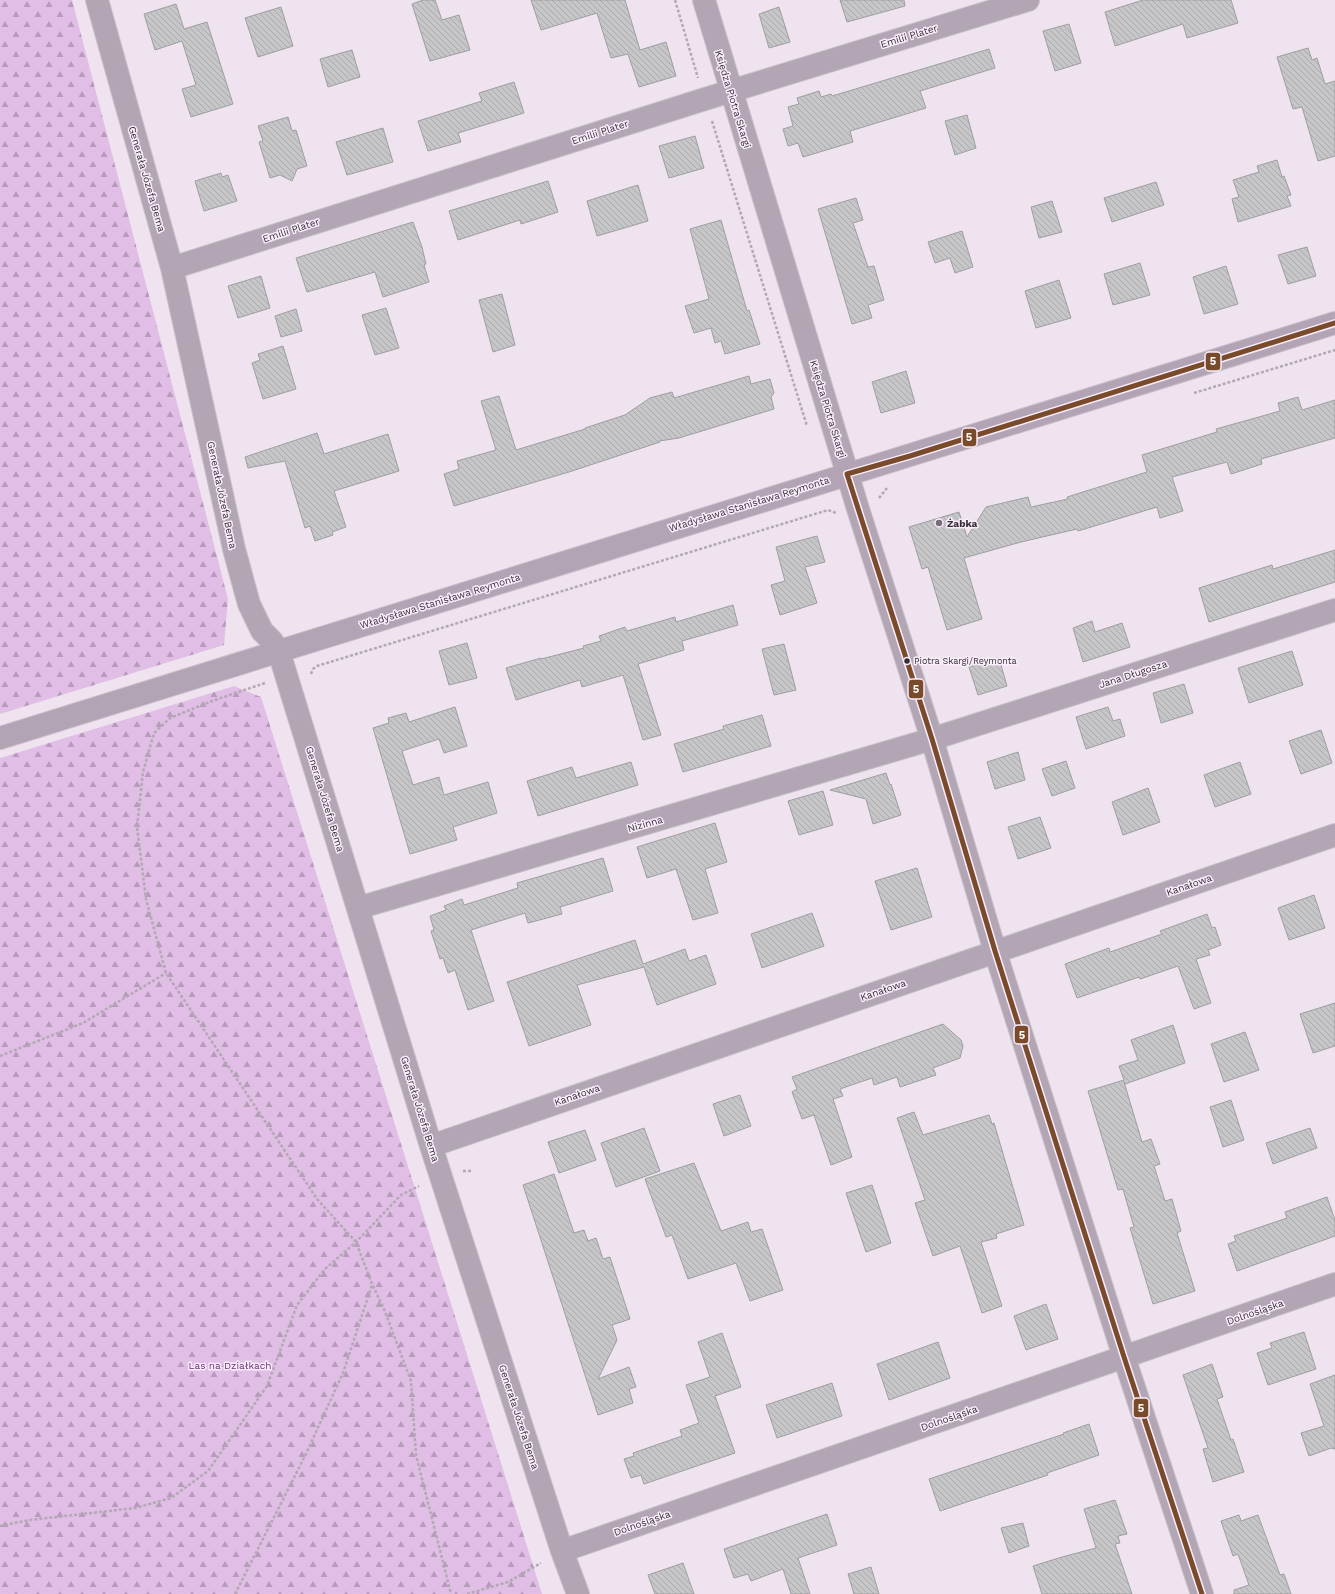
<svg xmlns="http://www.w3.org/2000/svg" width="1335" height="1594" font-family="'Work Sans',sans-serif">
  <defs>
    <pattern id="forest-firs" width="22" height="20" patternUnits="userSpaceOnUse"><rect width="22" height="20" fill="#e1bee6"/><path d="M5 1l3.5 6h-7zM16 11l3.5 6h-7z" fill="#b79bbb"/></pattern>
    <pattern id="building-back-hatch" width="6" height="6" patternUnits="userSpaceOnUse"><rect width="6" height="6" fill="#c6c6c9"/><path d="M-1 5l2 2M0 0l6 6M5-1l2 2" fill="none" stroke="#abaaad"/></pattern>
  </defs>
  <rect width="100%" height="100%" fill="#eee3ef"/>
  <!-- forest -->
  <path fill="url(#forest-firs)" d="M 0,0 L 72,0 L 228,599 L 224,645 L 0,714 Z
    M 234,686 L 261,697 L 542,1594 L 0,1594 L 0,758 Z"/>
  <!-- building -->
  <path fill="url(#building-back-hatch)" stroke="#9e9fa1" d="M 423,0 L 435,0 L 442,20 L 459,15 L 470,50 L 430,61 L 412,4 Z
    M 531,0 L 625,0 L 640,50 L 666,42 L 676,76 L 639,87 L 628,54 L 611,58 L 597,13 L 541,30 Z
    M 840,0 L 904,0 L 905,6 L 847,22 Z
    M 1143,0 L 1231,0 L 1238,23 L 1187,38 L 1183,24 L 1115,46 L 1105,12 Z
    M 176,4 L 184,29 L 207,22 L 233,104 L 191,117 L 182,89 L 196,85 L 182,41 L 155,50 L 144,14 Z
    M 281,7 L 293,46 L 258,57 L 245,18 Z
    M 779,7 L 790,42 L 769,48 L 759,14 Z
    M 1069,24 L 1081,63 L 1055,71 L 1043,31 Z
    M 1308,48 L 1312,60 L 1317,58 L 1325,84 L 1335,81 L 1335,156 L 1318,161 L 1302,107 L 1293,109 L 1277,57 Z
    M 989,49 L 995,68 L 920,91 L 926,108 L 850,131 L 853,142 L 803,157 L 798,143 L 788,146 L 783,129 L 793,126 L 788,107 L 799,104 L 797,98 L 819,91 L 821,97 L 831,94 L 832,96 Z
    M 352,50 L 360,77 L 328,87 L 320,59 Z
    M 514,82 L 524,113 L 458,133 L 461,142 L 428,151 L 418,121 L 482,101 L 479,93 Z
    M 967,115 L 976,148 L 955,155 L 945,121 Z
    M 288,117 L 292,131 L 296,130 L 307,166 L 297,169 L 292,181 L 280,175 L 270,178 L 259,142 L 263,141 L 258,126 Z
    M 383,128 L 393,162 L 347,175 L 336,142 Z
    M 695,136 L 704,168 L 669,178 L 659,146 Z
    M 1277,160 L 1282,177 L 1284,176 L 1291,195 L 1287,196 L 1291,206 L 1238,222 L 1232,199 L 1239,197 L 1233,180 L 1259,172 L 1257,166 Z
    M 221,173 L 222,177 L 228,175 L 237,201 L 204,211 L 195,181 Z
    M 548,181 L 558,212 L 521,224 L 520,220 L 458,240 L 449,211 Z
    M 1156,182 L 1164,205 L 1112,222 L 1104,198 Z
    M 638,185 L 648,221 L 597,236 L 587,201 Z
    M 856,198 L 863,220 L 853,223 L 868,267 L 874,266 L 884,300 L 868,305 L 872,318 L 852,324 L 818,209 Z
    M 1052,201 L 1062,232 L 1039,238 L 1031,207 Z
    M 721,220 L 747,311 L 749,310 L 760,344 L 725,354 L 721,341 L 715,343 L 711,328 L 694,333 L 685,306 L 709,299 L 690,229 Z
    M 413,222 L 422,247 L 426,264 L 424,265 L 429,282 L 383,297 L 375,272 L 307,292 L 296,258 Z
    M 962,231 L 973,267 L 955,273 L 950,258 L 935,263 L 928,242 Z
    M 1307,247 L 1316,276 L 1288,284 L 1278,255 Z
    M 1140,263 L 1150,295 L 1113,305 L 1104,274 Z
    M 1226,266 L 1238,304 L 1204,314 L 1193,277 Z
    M 261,276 L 270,308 L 238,318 L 228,286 Z
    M 1059,280 L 1071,318 L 1036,328 L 1025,291 Z
    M 502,294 L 515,345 L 493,352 L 479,300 Z
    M 386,308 L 399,348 L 375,355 L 362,315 Z
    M 296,309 L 302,331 L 281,337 L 275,316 Z
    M 283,346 L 296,389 L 263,399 L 252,363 L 260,360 L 258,354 Z
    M 906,371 L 915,403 L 881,413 L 872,382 Z
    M 749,376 L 751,384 L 770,379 L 774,393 L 771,397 L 774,409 L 679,438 L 659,441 L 660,442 L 569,472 L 454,506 L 444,474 L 459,469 L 457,461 L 496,450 L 481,401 L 499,396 L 516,450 L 585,429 L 585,428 L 625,415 L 650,398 L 672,392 L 674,398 Z
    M 1298,397 L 1302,410 L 1335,400 L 1335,438 L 1261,459 L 1262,464 L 1231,474 L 1227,462 L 1172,477 L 1183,511 L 1160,518 L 1157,507 L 1078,531 L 1077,529 L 1021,542 L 964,558 L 982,619 L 947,630 L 928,567 L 922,569 L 909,527 L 959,512 L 967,537 L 986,507 L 1028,497 L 1031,507 L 1068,499 L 1067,497 L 1147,472 L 1142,455 L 1217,432 L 1216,429 L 1280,411 L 1278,403 Z
    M 317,433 L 324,454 L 388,434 L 399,471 L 334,491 L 346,527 L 332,532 L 333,535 L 315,541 L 310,526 L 305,528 L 285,461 L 248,468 L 245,457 Z
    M 817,536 L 825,562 L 805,567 L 817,603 L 780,615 L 771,585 L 785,581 L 776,547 Z
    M 1335,550 L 1335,582 L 1209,622 L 1199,588 L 1272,565 L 1273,569 Z
    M 733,605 L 738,625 L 682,641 L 684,650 L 638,664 L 661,735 L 643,740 L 623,675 L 582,687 L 580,680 L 516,700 L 506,668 L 541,658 L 541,659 L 584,648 L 583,646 L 601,641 L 599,636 L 625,627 L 627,631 L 675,617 L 676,622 Z
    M 1092,621 L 1095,632 L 1122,623 L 1130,647 L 1083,662 L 1073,628 Z
    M 467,643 L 477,678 L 449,685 L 439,651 Z
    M 784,644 L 796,690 L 774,695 L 762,649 Z
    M 1292,651 L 1303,685 L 1249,703 L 1238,668 Z
    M 999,658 L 1007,686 L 978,695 L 969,667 Z
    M 1184,684 L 1193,713 L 1161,723 L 1153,693 Z
    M 455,707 L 467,746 L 444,753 L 439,739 L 402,751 L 413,785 L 439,777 L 444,795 L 488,782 L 497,813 L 453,827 L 457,840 L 410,854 L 373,728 L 389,723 L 388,718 L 406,713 L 409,722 Z
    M 1108,707 L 1113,721 L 1120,719 L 1125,736 L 1086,749 L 1076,717 Z
    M 762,715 L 771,746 L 683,772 L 674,744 L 724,729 L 723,726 Z
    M 1321,730 L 1332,763 L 1301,774 L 1289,741 Z
    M 1018,752 L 1025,780 L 995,789 L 987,762 Z
    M 1066,761 L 1075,788 L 1052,796 L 1042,769 Z
    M 631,762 L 638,785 L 538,816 L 527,781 L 572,767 L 576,778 Z
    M 1240,762 L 1251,794 L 1215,807 L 1204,775 Z
    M 886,773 L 890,785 L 891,784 L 901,815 L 873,824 L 866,799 L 830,790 Z
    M 1148,788 L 1160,822 L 1123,835 L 1112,802 Z
    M 823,791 L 833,825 L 799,835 L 788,801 Z
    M 1040,817 L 1051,848 L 1018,859 L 1008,827 Z
    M 715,823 L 727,862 L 705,869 L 718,913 L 693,920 L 676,869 L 647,878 L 637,847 Z
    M 603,858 L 613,891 L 560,907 L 562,914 L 528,923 L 525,913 L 471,930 L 494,1001 L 468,1010 L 455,970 L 448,973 L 443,958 L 440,959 L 431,931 L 434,930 L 430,916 L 446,910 L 444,906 L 462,899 L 464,905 L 518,888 L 517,883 Z
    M 917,868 L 932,917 L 891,930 L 875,881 Z
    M 1314,895 L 1325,928 L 1289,940 L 1278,908 Z
    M 812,913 L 824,946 L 762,968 L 751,934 Z
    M 1207,914 L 1212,928 L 1215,927 L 1221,945 L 1208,950 L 1210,955 L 1196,959 L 1211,1003 L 1194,1009 L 1178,966 L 1140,979 L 1139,977 L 1077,998 L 1065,964 L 1109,948 L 1110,952 L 1162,934 L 1160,931 Z
    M 635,940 L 643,964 L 685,949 L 689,961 L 706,955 L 716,984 L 657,1005 L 644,967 L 577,985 L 591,1025 L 529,1046 L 507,982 Z
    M 1335,1003 L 1335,1046 L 1313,1053 L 1300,1014 Z
    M 943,1024 L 961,1040 L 963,1046 L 960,1058 L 933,1068 L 936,1075 L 900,1087 L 897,1077 L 874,1085 L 872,1078 L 840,1089 L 843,1096 L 833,1099 L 852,1157 L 831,1165 L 814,1115 L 802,1119 L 792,1092 L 797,1089 L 792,1077 Z
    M 1173,1025 L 1185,1063 L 1125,1084 L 1124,1082 L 1142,1142 L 1151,1139 L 1160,1164 L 1154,1166 L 1165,1201 L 1172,1199 L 1181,1231 L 1177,1233 L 1195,1291 L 1153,1304 L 1130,1228 L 1134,1227 L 1123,1189 L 1118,1190 L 1088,1091 L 1124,1080 L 1119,1066 L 1138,1060 L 1131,1040 Z
    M 1245,1032 L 1259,1070 L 1224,1082 L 1211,1044 Z
    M 740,1095 L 751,1126 L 724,1136 L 713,1104 Z
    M 1231,1100 L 1244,1140 L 1223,1147 L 1210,1107 Z
    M 914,1112 L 923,1135 L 989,1115 L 992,1124 L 994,1123 L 1024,1225 L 996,1234 L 997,1238 L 981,1242 L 1002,1306 L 982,1313 L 960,1246 L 933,1256 L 915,1203 L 925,1200 L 897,1118 Z
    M 644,1128 L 660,1171 L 616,1187 L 601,1143 Z
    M 1310,1128 L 1317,1148 L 1273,1164 L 1266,1143 Z
    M 585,1130 L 596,1160 L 559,1173 L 548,1142 Z
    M 694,1163 L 721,1231 L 748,1222 L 751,1232 L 762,1229 L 783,1290 L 750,1301 L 736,1263 L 688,1279 L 672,1235 L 666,1237 L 645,1179 Z
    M 554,1174 L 574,1233 L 584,1230 L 588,1241 L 596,1238 L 603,1259 L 610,1257 L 630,1319 L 612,1325 L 617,1340 L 598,1379 L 629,1367 L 636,1387 L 629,1389 L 633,1403 L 598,1415 L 523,1185 Z
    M 872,1185 L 891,1243 L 866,1252 L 846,1193 Z
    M 1327,1197 L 1335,1220 L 1335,1236 L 1237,1271 L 1228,1244 L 1236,1241 L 1234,1236 L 1287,1218 L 1285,1212 Z
    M 1046,1304 L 1058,1339 L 1026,1350 L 1014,1316 Z
    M 1304,1332 L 1316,1369 L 1268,1385 L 1257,1353 L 1272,1348 L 1270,1343 Z
    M 722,1333 L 741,1387 L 715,1396 L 735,1453 L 644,1484 L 641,1475 L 631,1478 L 624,1459 L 634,1456 L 633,1453 L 682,1436 L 680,1430 L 699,1423 L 686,1385 L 710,1377 L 698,1342 Z
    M 938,1342 L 950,1378 L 889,1400 L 877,1364 Z
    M 1212,1364 L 1223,1397 L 1217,1399 L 1231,1440 L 1233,1439 L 1244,1472 L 1213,1482 L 1203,1449 L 1208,1448 L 1183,1375 Z
    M 1335,1375 L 1335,1449 L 1331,1448 L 1309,1456 L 1301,1433 L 1324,1426 L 1310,1384 Z
    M 832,1383 L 842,1416 L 777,1438 L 766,1405 Z
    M 1089,1424 L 1099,1455 L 1047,1473 L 1048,1475 L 940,1511 L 929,1479 L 1064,1434 L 1063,1433 Z
    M 1115,1500 L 1127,1534 L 1118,1536 L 1120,1543 L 1115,1544 L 1132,1594 L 1042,1594 L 1033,1566 L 1062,1557 L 1096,1548 L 1084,1509 Z
    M 827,1514 L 837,1545 L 798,1558 L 810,1594 L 791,1594 L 783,1569 L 751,1581 L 748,1574 L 734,1578 L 724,1549 Z
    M 1239,1515 L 1241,1521 L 1258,1515 L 1280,1575 L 1284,1574 L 1291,1594 L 1234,1594 L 1234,1590 L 1249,1585 L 1238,1554 L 1233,1556 L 1221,1521 Z
    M 1023,1523 L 1029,1546 L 1009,1553 L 1001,1528 Z
    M 683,1563 L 694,1594 L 655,1594 L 648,1575 Z
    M 871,1567 L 879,1594 L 854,1594 L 848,1574 Z"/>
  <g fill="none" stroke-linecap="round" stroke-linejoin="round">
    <defs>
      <path id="street" d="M 97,0 L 172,268 L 234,549 L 249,604 L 262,631 L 272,641 L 279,652 L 431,1146 L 562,1551 L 578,1594
        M 704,0 L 858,509 L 932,739 L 995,951 L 1124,1357 L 1202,1594
        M 172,268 L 705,99 L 1028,0
        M 358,908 L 932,739 L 1335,610
        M 431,1146 L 1335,835
        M 562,1551 L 1335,1284"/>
      <path id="secondary" d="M 0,738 L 1335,323"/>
    </defs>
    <!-- street casing -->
    <use href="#street" stroke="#c8c0c9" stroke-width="24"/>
    <!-- secondary casing -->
    <use href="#secondary" stroke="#c8c0c9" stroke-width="24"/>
    <!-- path -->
    <path stroke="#b3a9b4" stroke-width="2.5" stroke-dasharray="3 2" stroke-linecap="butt" d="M 675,0 L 698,78
      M 712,121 L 807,426
      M 1194,393 L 1335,350
      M 879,498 L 887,488
      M 311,674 L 313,669 L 317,666 L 828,510 L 836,513
      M 265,683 L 212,701 L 170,718 L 154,733 L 143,772 L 137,827 L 146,899 L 166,973 L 317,1199 L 356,1242 L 372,1284 L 384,1309 L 411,1381 L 416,1455 L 451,1594
      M 0,1056 L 83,1023 L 166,973
      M 463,1171 L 471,1171
      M 0,1526 L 30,1520 L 135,1508 L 171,1498 L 208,1471 L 267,1386 L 297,1305 L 325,1269 L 356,1242 L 401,1195 L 419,1186
      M 235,1594 L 305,1456 L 343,1373 L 372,1285
      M 467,1594 L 508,1582 L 541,1563"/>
    <!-- street -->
    <use href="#street" stroke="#b2a6b4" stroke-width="22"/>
    <!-- secondary -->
    <use href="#secondary" stroke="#b2a4b4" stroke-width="22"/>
    <defs>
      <path id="bus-1" d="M 847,474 L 932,739 L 995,951 L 1124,1357 L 1202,1594
        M 847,474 L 910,456 L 1335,323"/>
    </defs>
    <!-- bus-1 casing -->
    <use href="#bus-1" stroke="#faedfc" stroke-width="8"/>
    <!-- bus-1 -->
    <use href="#bus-1" stroke="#7a4b2a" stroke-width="5"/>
  </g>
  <!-- markers -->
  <circle fill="#766d77" stroke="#faedfc" stroke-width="1.5" cx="939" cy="523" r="4"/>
  <circle fill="#362e37" stroke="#faedfc" stroke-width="1.5" cx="907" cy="661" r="3.5"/>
  <g text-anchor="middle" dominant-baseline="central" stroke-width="3" stroke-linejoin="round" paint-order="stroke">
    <!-- bus labels -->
    <g font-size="9" fill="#362e37" stroke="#faedfc" text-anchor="start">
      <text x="914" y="661">Piotra Skargi/Reymonta</text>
    </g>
    <!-- street labels -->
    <g font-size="10" fill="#362e37" stroke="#faedfc">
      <text transform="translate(909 36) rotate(-17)">Emilii Plater</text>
      <text transform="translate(733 99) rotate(73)">Księdza Piotra Skargi</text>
      <text transform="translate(600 132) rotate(-18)">Emilii Plater</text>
      <text transform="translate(147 179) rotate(74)">Generała Józefa Bema</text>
      <text transform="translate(291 230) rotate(-18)">Emilii Plater</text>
      <text transform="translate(828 409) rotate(73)">Księdza Piotra Skargi</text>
      <text transform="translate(222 495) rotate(78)">Generała Józefa Bema</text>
      <text transform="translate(749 504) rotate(-17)">Władysława Stanisława Reymonta</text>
      <text transform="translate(440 601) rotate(-17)">Władysława Stanisława Reymonta</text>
      <text transform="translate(1133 674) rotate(-18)">Jana Długosza</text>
      <text transform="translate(325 799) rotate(73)">Generała Józefa Bema</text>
      <text transform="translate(645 824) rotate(-16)">Nizinna</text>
      <text transform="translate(1189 885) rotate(-19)">Kanałowa</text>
      <text transform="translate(883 990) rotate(-19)">Kanałowa</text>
      <text transform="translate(577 1095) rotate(-19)">Kanałowa</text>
      <text transform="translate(420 1109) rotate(73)">Generała Józefa Bema</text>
      <text transform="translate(1255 1312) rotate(-19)">Dolnośląska</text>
      <text transform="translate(519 1417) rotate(72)">Generała Józefa Bema</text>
      <text transform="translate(949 1418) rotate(-19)">Dolnośląska</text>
      <text transform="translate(642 1523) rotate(-19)">Dolnośląska</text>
    </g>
    <!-- poi labels -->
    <g font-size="10" font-weight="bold" fill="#362e37" stroke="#faedfc" text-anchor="start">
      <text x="947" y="523">Żabka</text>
    </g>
    <!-- park labels -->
    <g font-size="10" fill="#6c2c78" stroke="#faedfc">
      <text x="230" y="1365">Las na Działkach</text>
    </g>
  </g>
  <g stroke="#faedfc" stroke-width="1.5">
    <rect x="1205" y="352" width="16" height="19" rx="4" fill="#7a4b2a"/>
    <rect x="962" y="428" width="15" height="19" rx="4" fill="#7a4b2a"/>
    <rect x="908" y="679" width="16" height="20" rx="4" fill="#7a4b2a"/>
    <rect x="1014" y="1025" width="15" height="19" rx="4" fill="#7a4b2a"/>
    <rect x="1133" y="1398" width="16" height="20" rx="4" fill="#7a4b2a"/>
  </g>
  <g font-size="11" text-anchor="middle" font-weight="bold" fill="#fff">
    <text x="1213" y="365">5</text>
    <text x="969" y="441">5</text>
    <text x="916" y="693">5</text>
    <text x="1022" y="1039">5</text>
    <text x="1141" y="1412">5</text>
  </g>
</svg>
